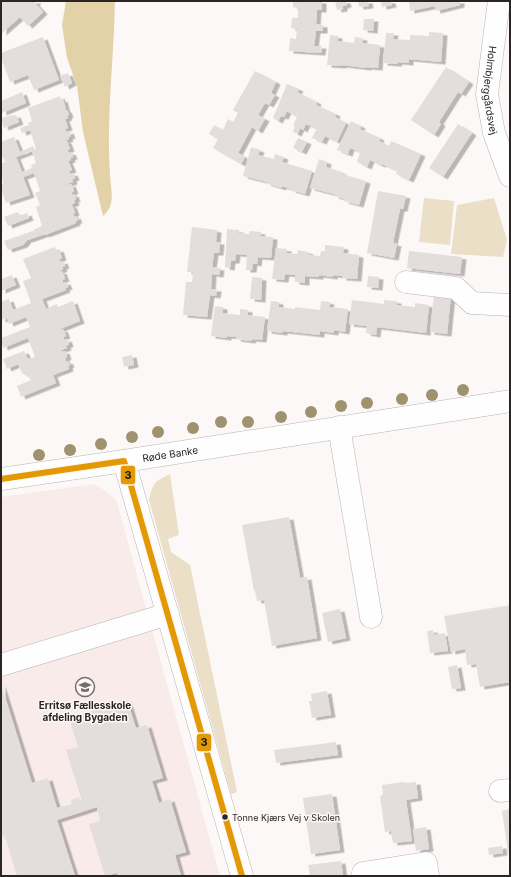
<svg xmlns="http://www.w3.org/2000/svg" width="511" height="877" font-family="Inter,sans-serif">
  <defs>
    <filter id="shadow"><feDropShadow dx="4.5" dy="2.5" stdDeviation="0" flood-color="#0004"/></filter>
  </defs>
  <rect width="100%" height="100%" fill="#fcf8f7"/>
  <!-- built -->
  <path fill="#f8ebe9" d="M 95,484 L 116,499 L 220,876 L 1,876 L 1,497 Z"/>
  <!-- green -->
  <path fill="#ebdfc7" d="M 424,198 L 454,201 L 450,245 L 419,242 Z
    M 494,198 L 507,240 L 503,257 L 451,254 L 457,205 Z
    M 170,474 L 179,535 L 168,539 L 171,552 L 190,565 L 237,792 L 231,794 L 149,500 C 153,483 155,481 170,474 Z"/>
  <!-- forest -->
  <path fill="#e3d1a7" d="M 66,1 L 115,1 C 114,59 106,117 110,176 C 111,190 116,206 103,216 L 83,132 L 77,86 L 67,58 L 62,25 Z"/>
  <!-- building -->
  <path fill="#e3ddde" fill-rule="evenodd" filter="url(#shadow)" d="M 1,1 L 37,1 L 35,3 L 43,12 L 28,26 L 20,17 L 2,33 Z
    M 293,1 L 322,1 L 322,10 L 317,10 L 316,24 L 323,25 L 323,31 L 316,31 L 314,46 L 322,46 L 321,53 L 289,51 L 290,38 L 296,39 L 297,29 L 291,28 L 292,18 L 298,18 L 298,8 L 293,7 Z
    M 335,1 L 346,1 L 347,5 L 343,6 L 343,9 L 337,10 Z
    M 358,1 L 368,1 L 369,6 L 359,7 Z
    M 381,1 L 391,1 L 392,5 L 382,7 Z
    M 409,1 L 460,1 L 460,5 L 436,11 L 435,6 L 410,11 Z
    M 364,19 L 374,19 L 373,31 L 363,30 Z
    M 429,32 L 443,33 L 441,62 L 409,59 L 409,63 L 398,62 L 397,64 L 383,63 L 386,33 L 394,33 L 393,39 L 410,40 L 410,35 L 429,36 Z
    M 330,35 L 338,36 L 338,41 L 354,43 L 355,37 L 363,38 L 362,43 L 380,45 L 378,68 L 367,67 L 367,68 L 342,65 L 342,66 L 327,65 Z
    M 43,37 L 59,80 L 34,90 L 28,75 L 10,82 L 1,58 L 1,53 Z
    M 446,67 L 469,82 L 461,94 L 458,92 L 439,122 L 441,124 L 434,135 L 411,120 Z
    M 255,71 L 276,82 L 271,93 L 275,95 L 269,105 L 265,103 L 258,115 L 265,119 L 258,131 L 252,127 L 238,153 L 245,157 L 241,164 L 213,148 L 218,139 L 209,134 L 214,125 L 223,130 L 228,119 L 233,122 L 238,113 L 233,110 Z
    M 68,73 L 72,83 L 65,87 L 60,76 Z
    M 287,84 L 299,89 L 297,92 L 317,102 L 316,105 L 336,114 L 335,117 L 346,123 L 337,142 L 325,136 L 322,142 L 312,138 L 317,128 L 306,124 L 303,130 L 300,128 L 297,134 L 293,132 L 295,126 L 293,126 L 297,117 L 287,111 L 284,117 L 281,116 L 278,121 L 273,118 Z
    M 22,92 L 26,103 L 2,113 L 1,101 Z
    M 60,96 L 61,100 L 63,99 L 66,110 L 67,110 L 69,115 L 67,116 L 68,118 L 65,119 L 68,128 L 65,129 L 66,132 L 69,131 L 71,136 L 68,137 L 69,139 L 64,141 L 67,141 L 70,149 L 67,150 L 69,153 L 71,152 L 73,157 L 70,158 L 71,160 L 68,161 L 72,170 L 69,171 L 70,174 L 73,173 L 75,178 L 72,179 L 73,182 L 67,184 L 68,185 L 71,184 L 74,191 L 71,193 L 72,195 L 74,194 L 76,199 L 74,200 L 75,203 L 70,205 L 70,206 L 72,205 L 75,213 L 73,214 L 74,217 L 76,216 L 78,221 L 76,221 L 76,223 L 45,235 L 45,234 L 28,240 L 28,239 L 23,245 L 8,250 L 4,241 L 33,231 L 35,229 L 42,226 L 36,207 L 40,205 L 35,193 L 40,191 L 34,173 L 23,177 L 30,195 L 6,203 L 1,189 L 1,186 L 3,184 L 1,164 L 5,162 L 1,153 L 1,142 L 14,137 L 20,152 L 33,146 L 34,149 L 36,149 L 30,130 L 22,133 L 20,128 L 29,125 L 28,123 L 32,121 L 28,108 ZM 32,151 L 36,163 L 31,165 L 32,168 L 22,172 L 16,157 Z
    M 12,115 L 12,116 L 16,115 L 19,122 L 4,128 L 1,118 Z
    M 351,121 L 361,126 L 360,129 L 380,138 L 379,141 L 389,146 L 391,141 L 421,154 L 409,180 L 396,174 L 397,171 L 382,164 L 381,165 L 370,160 L 367,167 L 357,162 L 360,152 L 350,148 L 348,154 L 337,150 Z
    M 458,124 L 472,133 L 443,177 L 429,168 Z
    M 298,138 L 307,142 L 302,152 L 293,148 Z
    M 251,147 L 260,150 L 258,155 L 274,159 L 275,154 L 284,157 L 282,162 L 312,171 L 305,194 L 291,190 L 291,189 L 282,186 L 282,188 L 266,183 L 267,182 L 243,176 Z
    M 319,159 L 327,162 L 326,167 L 342,172 L 342,174 L 366,181 L 359,205 L 344,201 L 345,199 L 334,196 L 334,194 L 310,188 Z
    M 378,191 L 406,196 L 403,209 L 400,209 L 393,243 L 397,244 L 394,258 L 367,253 Z
    M 18,212 L 20,216 L 27,213 L 29,218 L 8,226 L 4,217 Z
    M 192,227 L 217,230 L 216,242 L 220,242 L 219,253 L 214,253 L 212,267 L 220,268 L 219,275 L 212,274 L 211,289 L 217,289 L 216,296 L 210,295 L 207,317 L 183,315 L 186,282 L 192,282 L 193,272 L 187,272 Z
    M 227,229 L 239,230 L 239,233 L 249,234 L 250,231 L 261,232 L 260,236 L 273,237 L 271,258 L 258,257 L 257,264 L 253,263 L 252,270 L 246,270 L 247,255 L 236,254 L 235,261 L 231,261 L 230,268 L 225,267 Z
    M 325,245 L 344,247 L 343,253 L 359,255 L 357,279 L 342,278 L 342,276 L 333,275 L 333,277 L 319,275 L 319,277 L 305,276 L 305,283 L 295,282 L 295,275 L 285,274 L 284,280 L 272,279 L 276,248 L 287,249 L 287,253 L 297,254 L 298,250 L 309,252 L 309,255 L 320,256 L 321,251 L 325,251 Z
    M 55,247 L 56,250 L 59,249 L 62,258 L 59,259 L 60,262 L 63,261 L 65,266 L 62,267 L 63,269 L 59,271 L 60,272 L 62,271 L 65,279 L 62,280 L 63,283 L 66,282 L 68,287 L 65,288 L 66,290 L 42,299 L 46,309 L 57,304 L 58,307 L 73,301 L 80,321 L 60,329 L 60,330 L 63,329 L 66,336 L 63,337 L 64,340 L 67,339 L 69,344 L 66,346 L 67,348 L 61,350 L 62,352 L 65,351 L 67,357 L 65,358 L 66,362 L 68,361 L 70,365 L 68,366 L 69,369 L 53,375 L 56,383 L 21,397 L 17,386 L 31,380 L 29,376 L 28,377 L 22,373 L 18,364 L 7,369 L 3,359 L 24,351 L 28,359 L 35,357 L 28,338 L 3,348 L 1,338 L 30,327 L 26,317 L 9,324 L 7,318 L 1,320 L 1,302 L 9,299 L 13,310 L 31,303 L 23,281 L 31,278 L 23,259 Z
    M 409,251 L 462,257 L 460,274 L 407,268 Z
    M 12,275 L 16,285 L 1,291 L 1,279 Z
    M 368,276 L 379,277 L 378,288 L 367,287 Z
    M 252,277 L 262,278 L 261,300 L 250,299 Z
    M 434,294 L 451,295 L 447,334 L 430,332 Z
    M 352,300 L 384,304 L 384,300 L 397,301 L 397,305 L 415,307 L 415,303 L 429,305 L 426,333 L 377,327 L 376,335 L 366,333 L 367,326 L 349,324 Z
    M 271,301 L 279,302 L 279,307 L 295,309 L 295,307 L 320,310 L 321,301 L 330,302 L 329,307 L 348,309 L 345,332 L 334,330 L 334,333 L 320,331 L 320,335 L 283,331 L 283,333 L 267,331 Z
    M 215,306 L 223,307 L 223,313 L 240,315 L 240,309 L 248,310 L 248,315 L 265,317 L 262,340 L 252,339 L 251,341 L 236,339 L 237,337 L 227,336 L 227,338 L 211,336 Z
    M 132,355 L 134,365 L 124,367 L 122,357 Z
    M 289,517 L 300,578 L 307,577 L 317,638 L 272,646 L 264,600 L 257,601 L 255,591 L 254,591 L 242,525 Z
    M 510,605 L 510,682 L 480,687 L 476,664 L 467,665 L 465,649 L 451,652 L 444,616 Z
    M 340,609 L 346,638 L 328,642 L 322,613 Z
    M 433,630 L 434,635 L 445,633 L 448,651 L 430,653 L 427,631 Z
    M 457,665 L 461,688 L 452,689 L 448,667 Z
    M 1,684 L 32,783 L 48,778 L 57,808 L 72,804 L 71,800 L 79,797 L 80,801 L 82,801 L 66,750 L 78,747 L 69,718 L 127,700 L 136,728 L 147,725 L 163,778 L 152,781 L 159,803 L 170,799 L 186,852 L 175,855 L 181,876 L 118,876 L 117,873 L 105,876 L 89,824 L 100,821 L 97,807 L 57,820 L 75,876 L 17,876 L 5,836 L 1,837 Z
    M 327,691 L 331,715 L 312,718 L 309,701 L 312,701 L 311,694 Z
    M 336,742 L 338,755 L 276,763 L 274,750 Z
    M 404,782 L 404,783 L 416,782 L 418,798 L 406,800 L 412,841 L 393,843 L 391,831 L 385,832 L 380,796 L 383,795 L 382,785 Z
    M 332,794 L 340,850 L 311,854 L 303,798 Z
    M 510,809 L 510,853 L 508,853 L 502,811 Z
    M 426,827 L 429,849 L 416,851 L 413,829 Z
    M 502,846 L 503,853 L 489,855 L 488,848 Z
    M 341,861 L 343,876 L 310,876 L 308,865 Z"/>
  <g fill="none" stroke-linecap="round" stroke-linejoin="round">
    <defs>
      <g id="minor">
        <path id="s1" d="M 499,1 L 487,94 L 494,133 L 510,176"/>
        <path d="M 406,282 L 456,288 L 472,303 L 510,305"/>
        <path d="M 339,427 L 371,617"/>
        <path d="M 124,461 L 242,876"/>
        <path id="s2" d="M 1,479 L 124,461 L 510,401"/>
        <path d="M 1,665 L 168,614"/>
        <path d="M 500,791 L 510,790"/>
        <path d="M 363,873 L 426,863 L 428,876"/>
      </g>
    </defs>
    <!-- minor casing -->
    <use href="#minor" stroke="#b8b4b3" stroke-width="23"/>
    <!-- minor -->
    <use href="#minor" stroke="#fffefe" stroke-width="22"/>
    <defs>
      <path id="bus-1" d="M 1,479 L 124,461 L 242,876"/>
    </defs>
    <!-- bus-1 casing -->
    <use href="#bus-1" stroke="#fdf7f6" stroke-width="9"/>
    <!-- bus-1 -->
    <use href="#bus-1" stroke="#e39904" stroke-width="6"/>
  </g>
  <!-- trees -->
  <g fill="#9f926f">
    <circle cx="463" cy="390" r="6"/>
    <circle cx="432" cy="395" r="6"/>
    <circle cx="402" cy="399" r="6"/>
    <circle cx="367" cy="403" r="6"/>
    <circle cx="341" cy="406" r="6"/>
    <circle cx="311" cy="412" r="6"/>
    <circle cx="281" cy="417" r="6"/>
    <circle cx="221" cy="422" r="6"/>
    <circle cx="248" cy="422" r="6"/>
    <circle cx="193" cy="428" r="6"/>
    <circle cx="158" cy="432" r="6"/>
    <circle cx="132" cy="437" r="6"/>
    <circle cx="101" cy="444" r="6"/>
    <circle cx="70" cy="450" r="6"/>
    <circle cx="39" cy="455" r="6"/>
  </g>
  <!-- icons -->
  <defs>
    <symbol id="school-ring" viewBox="-11 -11 22 22"><circle r="9.5" fill="#fdf7f6" stroke="#746f6e" stroke-width="1.5"/><path d="M0-5L7-2L0 1L-7-2ZM-4 1L0 2.5L4 1V4Q0 6-4 4Z" fill="#746f6e"/></symbol>
  </defs>
  <g fill-rule="evenodd">
    <use href="#school-ring" x="74" y="676" width="22" height="22"/>
  </g>
  <!-- markers -->
  <circle fill="#2b2525" stroke="#fdf7f6" stroke-width="1.5" cx="225" cy="817" r="3.5"/>
  <g text-anchor="middle" dominant-baseline="central" stroke-width="3" stroke-linejoin="round" paint-order="stroke">
    <!-- bus labels -->
    <g font-size="9" fill="#2b2525" stroke="#fdf7f6" text-anchor="start">
      <text x="232" y="817">Tonne Kjærs Vej v Skolen</text>
    </g>
    <!-- street labels -->
    <g font-size="10" fill="#2b2525" stroke="#fdf7f6">
      <text stroke="none"><textPath href="#s1" startOffset="90">Holmbjerggårdsvej</textPath></text>
      <text stroke="none"><textPath href="#s2" startOffset="171">Røde Banke</textPath></text>
    </g>
    <!-- poi labels -->
    <g font-size="10" font-weight="bold" fill="#2b2525" stroke="#fdf7f6">
      <text x="85" y="705">Erritsø Fællesskole<tspan x="85" dy="12">afdeling Bygaden</tspan></text>
    </g>
  </g>
  <g stroke="#fdf7f6" stroke-width="1.5">
    <rect x="120" y="465" width="16" height="20" rx="4" fill="#e39904"/>
    <rect x="196" y="733" width="16" height="19" rx="4" fill="#e39904"/>
  </g>
  <g font-size="11" text-anchor="middle" font-weight="bold" fill="#111">
    <text x="128" y="479">3</text>
    <text x="204" y="746">3</text>
  </g>
  <!-- border -->
  <rect width="511" height="877" fill="none" stroke="#2b2525" stroke-width="4"/>
</svg>
